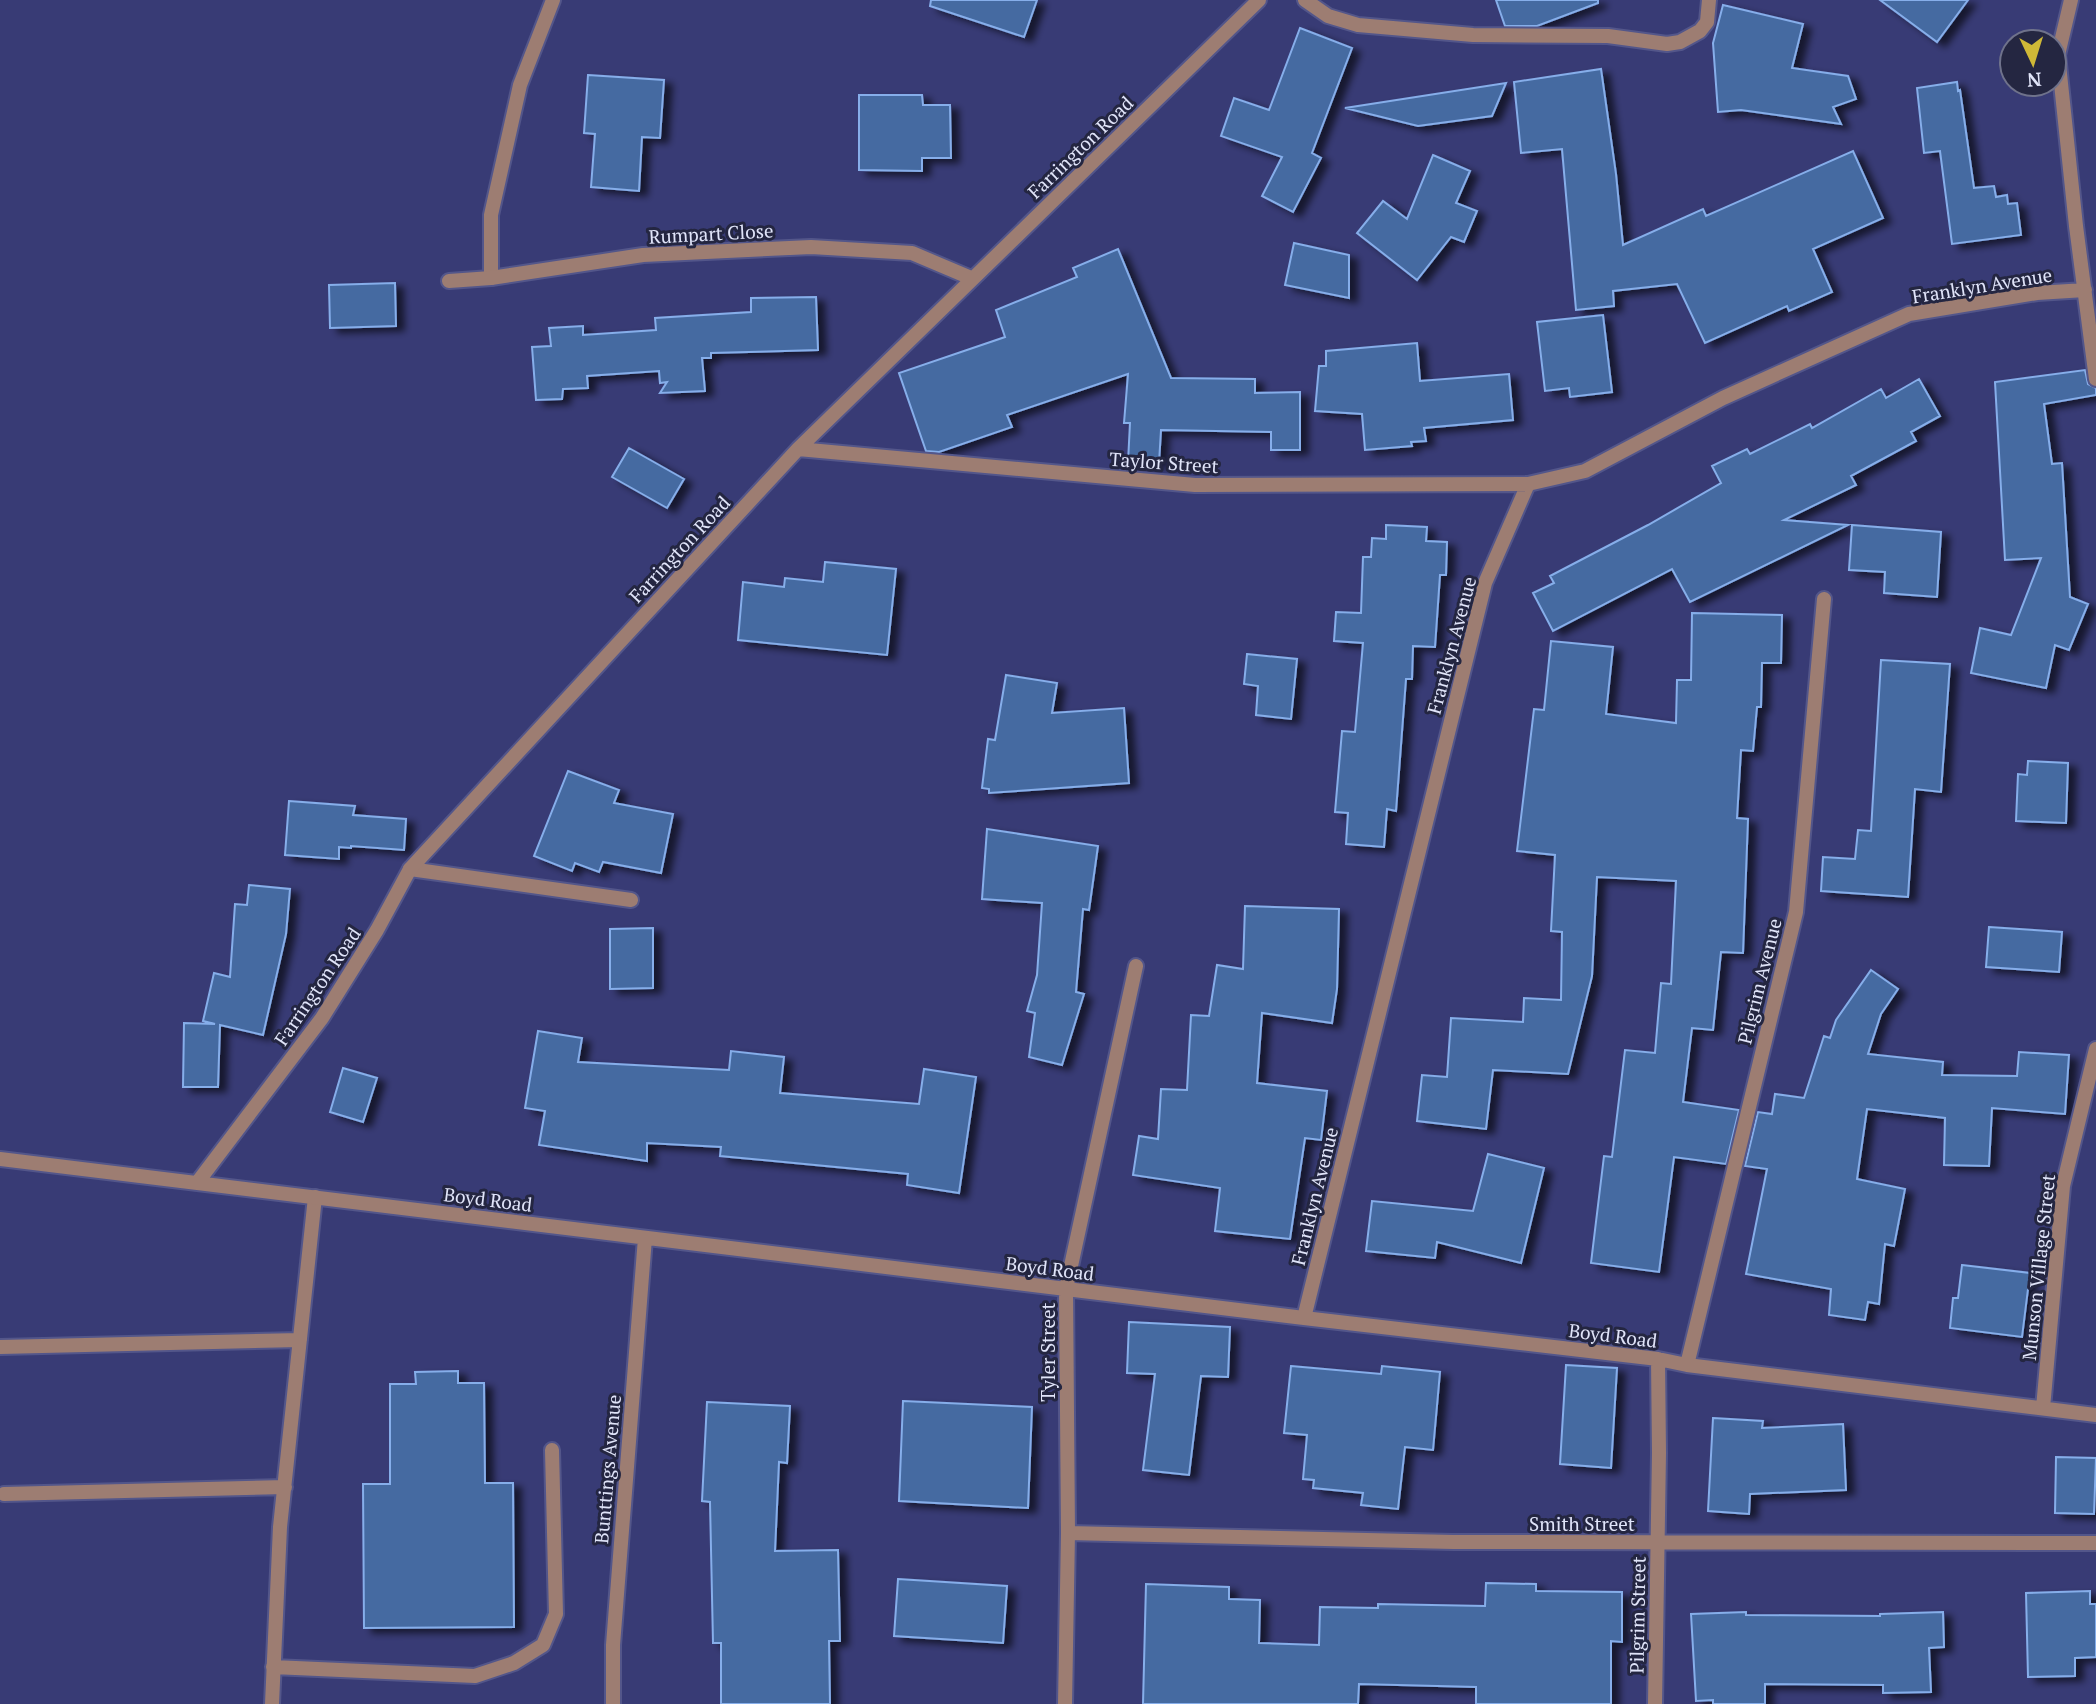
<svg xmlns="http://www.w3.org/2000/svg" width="2096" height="1704" font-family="'PT Serif',serif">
  <defs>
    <filter id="shadow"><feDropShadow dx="8" dy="4.5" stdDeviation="3.5" flood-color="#0009"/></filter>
  </defs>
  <rect width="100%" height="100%" fill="#383b75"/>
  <!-- building -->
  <path fill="#456aa1" stroke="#86aeea" stroke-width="2" filter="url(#shadow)" d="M 931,0 L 1037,0 L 1024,37 L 930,6 Z
    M 1496,0 L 1598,0 L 1598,3 L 1537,26 L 1505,26 Z
    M 1880,0 L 1968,0 L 1937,42 Z
    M 1723,5 L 1803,24 L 1792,68 L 1848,76 L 1856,99 L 1833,107 L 1841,124 L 1741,110 L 1718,112 L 1713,43 Z
    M 1300,28 L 1352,48 L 1312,153 L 1321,158 L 1293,212 L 1262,196 L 1282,157 L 1221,136 L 1234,98 L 1269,110 Z
    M 1601,69 L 1616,174 L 1623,245 L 1703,209 L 1706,216 L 1853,151 L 1883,218 L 1813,249 L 1832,292 L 1789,311 L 1787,306 L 1705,343 L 1677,284 L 1613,291 L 1614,306 L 1576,310 L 1562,149 L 1521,153 L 1514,82 Z
    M 588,75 L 664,80 L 660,138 L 642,137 L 639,191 L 591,187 L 595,134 L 584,133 Z
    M 1957,82 L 1958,91 L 1960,90 L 1974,188 L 1994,186 L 1996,197 L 2007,195 L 2008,204 L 2017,203 L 2021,235 L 1952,244 L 1940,151 L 1924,153 L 1917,88 Z
    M 1506,83 L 1492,116 L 1418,126 L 1345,108 Z
    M 859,95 L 922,95 L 923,105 L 950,105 L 951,158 L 922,158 L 922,171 L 859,170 Z
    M 1433,155 L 1470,171 L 1456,203 L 1477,211 L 1464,242 L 1451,237 L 1417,280 L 1357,233 L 1383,201 L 1407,219 Z
    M 1294,243 L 1349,255 L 1349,298 L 1285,285 Z
    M 1118,249 L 1171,378 L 1255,379 L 1255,393 L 1300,392 L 1300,450 L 1271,450 L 1271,432 L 1161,430 L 1159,463 L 1128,462 L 1130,423 L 1124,423 L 1128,374 L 1007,415 L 1012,427 L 939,452 L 926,451 L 899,373 L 1005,337 L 996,310 L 1077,277 L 1073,268 Z
    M 395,283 L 396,326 L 330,328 L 329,285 Z
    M 816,297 L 818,350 L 711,353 L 711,358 L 702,358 L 705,391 L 660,393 L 667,382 L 660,383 L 659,371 L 587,376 L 588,388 L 563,389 L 562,399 L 536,400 L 532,347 L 551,346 L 549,328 L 583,326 L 583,335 L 656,330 L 655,318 L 751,312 L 751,298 Z
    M 1603,315 L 1612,392 L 1570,397 L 1569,388 L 1545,391 L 1537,322 Z
    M 1417,343 L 1420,381 L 1509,374 L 1513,420 L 1424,428 L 1426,441 L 1411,442 L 1412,446 L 1365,450 L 1362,414 L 1315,411 L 1319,366 L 1326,366 L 1326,351 Z
    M 2085,370 L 2088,384 L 2096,388 L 2096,395 L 2044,404 L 2052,464 L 2062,463 L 2070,597 L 2088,604 L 2069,650 L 2055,645 L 2046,688 L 1971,673 L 1980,628 L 2011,635 L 2041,558 L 2005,560 L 1995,382 Z
    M 1919,379 L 1940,416 L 1911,432 L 1916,441 L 1851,476 L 1856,485 L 1784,520 L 1848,525 L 1690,602 L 1672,569 L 1553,631 L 1533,593 L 1554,583 L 1550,576 L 1648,525 L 1721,483 L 1712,466 L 1747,449 L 1750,454 L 1810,424 L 1812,428 L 1881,389 L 1886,398 Z
    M 629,448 L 684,479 L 667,508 L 612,477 Z
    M 1386,525 L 1427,527 L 1426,541 L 1447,542 L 1446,575 L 1440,575 L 1435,647 L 1413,646 L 1412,679 L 1406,679 L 1396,811 L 1387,809 L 1384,847 L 1346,844 L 1348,813 L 1335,812 L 1342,731 L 1355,732 L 1363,643 L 1334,641 L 1336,612 L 1361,613 L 1363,557 L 1371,557 L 1372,538 L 1386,539 Z
    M 1852,525 L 1941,532 L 1937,597 L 1884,593 L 1885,572 L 1849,570 Z
    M 825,562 L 896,569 L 887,655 L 738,640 L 743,582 L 784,587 L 785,578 L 823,582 Z
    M 1692,613 L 1782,615 L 1781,663 L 1762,663 L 1761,707 L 1757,707 L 1753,751 L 1741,750 L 1737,818 L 1748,819 L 1743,953 L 1721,952 L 1713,1030 L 1692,1028 L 1683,1102 L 1739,1110 L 1726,1164 L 1674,1157 L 1659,1272 L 1591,1263 L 1604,1156 L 1612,1157 L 1625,1050 L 1655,1053 L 1661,983 L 1671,984 L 1676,881 L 1597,877 L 1592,976 L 1568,1074 L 1493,1070 L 1486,1129 L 1417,1121 L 1422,1075 L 1447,1077 L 1451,1018 L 1523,1022 L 1524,998 L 1561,1000 L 1562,932 L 1551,931 L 1555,855 L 1517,851 L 1534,709 L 1544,710 L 1551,641 L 1613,647 L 1606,714 L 1676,723 L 1677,680 L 1691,680 Z
    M 1247,654 L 1297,659 L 1291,719 L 1256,715 L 1258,686 L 1244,684 Z
    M 1881,660 L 1950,664 L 1941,792 L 1915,789 L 1908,897 L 1821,891 L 1823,857 L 1855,859 L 1858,830 L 1871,831 Z
    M 1006,675 L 1057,683 L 1052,713 L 1124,708 L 1129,783 L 989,793 L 989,789 L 982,788 L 988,739 L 995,740 Z
    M 2028,761 L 2068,763 L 2066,823 L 2016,821 L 2018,774 L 2027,775 Z
    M 568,771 L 619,790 L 614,803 L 673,814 L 661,873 L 603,862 L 599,872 L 575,863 L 572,871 L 534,856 Z
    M 289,801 L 355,806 L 353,815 L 406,819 L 404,850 L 351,846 L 351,848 L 339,847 L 339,859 L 285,855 Z
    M 987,829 L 1098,846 L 1089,910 L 1083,909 L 1076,992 L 1084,994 L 1062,1065 L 1029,1057 L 1035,1013 L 1027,1011 L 1037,975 L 1042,903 L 982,899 Z
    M 249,885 L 290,889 L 286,934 L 263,1035 L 220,1025 L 218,1087 L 183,1087 L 184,1023 L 215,1024 L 203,1021 L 214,973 L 230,977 L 235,904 L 247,905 Z
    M 1245,906 L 1339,909 L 1337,989 L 1332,1023 L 1262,1013 L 1257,1083 L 1327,1091 L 1321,1140 L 1305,1138 L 1290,1239 L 1215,1231 L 1220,1188 L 1133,1175 L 1139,1136 L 1158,1139 L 1161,1089 L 1187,1090 L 1191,1015 L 1209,1016 L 1217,965 L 1243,969 Z
    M 1989,927 L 2062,932 L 2059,972 L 1986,967 Z
    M 653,928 L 653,988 L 610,989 L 610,929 Z
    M 1871,970 L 1898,989 L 1881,1014 L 1868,1054 L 1943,1062 L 1942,1075 L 2017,1076 L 2019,1052 L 2069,1055 L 2065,1114 L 1992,1108 L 1989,1166 L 1944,1165 L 1945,1118 L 1867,1109 L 1857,1179 L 1905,1189 L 1894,1246 L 1885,1244 L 1879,1304 L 1868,1302 L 1865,1320 L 1829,1315 L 1831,1289 L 1746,1274 L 1767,1169 L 1745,1166 L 1758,1112 L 1772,1114 L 1775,1094 L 1804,1098 L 1824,1036 L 1830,1038 L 1836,1020 Z
    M 538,1031 L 582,1038 L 578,1062 L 729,1070 L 731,1051 L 784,1057 L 780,1093 L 919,1104 L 924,1069 L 976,1077 L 959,1193 L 907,1185 L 908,1174 L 720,1156 L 721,1147 L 647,1143 L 647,1161 L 539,1145 L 545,1111 L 525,1108 Z
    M 343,1068 L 377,1078 L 363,1122 L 330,1112 Z
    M 1488,1154 L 1544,1168 L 1521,1263 L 1437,1242 L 1435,1258 L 1366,1251 L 1372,1201 L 1473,1211 Z
    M 1962,1265 L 2030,1273 L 2022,1337 L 1950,1328 L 1953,1298 L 1958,1298 Z
    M 1129,1322 L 1230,1327 L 1228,1377 L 1201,1376 L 1189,1475 L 1143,1470 L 1155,1374 L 1127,1373 Z
    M 1566,1365 L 1617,1368 L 1611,1468 L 1560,1464 Z
    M 1291,1366 L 1381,1374 L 1382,1366 L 1440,1372 L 1433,1450 L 1405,1447 L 1398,1509 L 1361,1505 L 1363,1493 L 1313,1488 L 1314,1480 L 1303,1479 L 1307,1435 L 1284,1433 Z
    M 458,1371 L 458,1383 L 484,1383 L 485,1483 L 513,1483 L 514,1627 L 364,1628 L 363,1484 L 390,1484 L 390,1384 L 416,1384 L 415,1372 Z
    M 903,1401 L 1032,1407 L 1028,1508 L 899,1501 Z
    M 707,1402 L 790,1406 L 787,1463 L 779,1462 L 775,1551 L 838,1550 L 840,1641 L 829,1641 L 830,1704 L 721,1704 L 721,1643 L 713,1643 L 710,1502 L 702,1501 Z
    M 1713,1418 L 1763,1421 L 1762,1428 L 1843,1424 L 1846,1490 L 1750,1494 L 1749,1514 L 1708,1511 Z
    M 2056,1457 L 2096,1458 L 2094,1514 L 2055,1513 Z
    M 898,1579 L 1007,1586 L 1003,1643 L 894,1636 Z
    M 1486,1583 L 1536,1584 L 1536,1591 L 1622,1592 L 1622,1642 L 1611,1641 L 1611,1704 L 1476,1704 L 1476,1687 L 1359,1684 L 1358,1704 L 1143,1704 L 1146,1584 L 1229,1587 L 1229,1599 L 1260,1600 L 1259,1643 L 1319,1645 L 1320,1607 L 1378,1608 L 1378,1604 L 1485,1606 Z
    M 2090,1591 L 2090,1604 L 2096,1604 L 2096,1657 L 2075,1658 L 2075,1676 L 2028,1677 L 2026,1593 Z
    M 1746,1612 L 1746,1615 L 1880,1616 L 1880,1614 L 1943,1612 L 1944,1647 L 1929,1648 L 1931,1692 L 1883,1693 L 1883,1685 L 1765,1684 L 1765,1704 L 1713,1704 L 1713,1700 L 1696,1701 L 1691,1614 Z"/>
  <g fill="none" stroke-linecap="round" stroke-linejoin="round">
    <defs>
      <path id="service" d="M 491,278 L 491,215 L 520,85 L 553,0
        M 410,869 L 631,900
        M 0,1347 L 300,1340
        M 4,1494 L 285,1487
        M 273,1667 L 475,1676 L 514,1663 L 543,1645 L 556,1614 L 552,1450
        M 272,1704 L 280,1527 L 315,1197"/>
      <path id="minor" d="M 1305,0 L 1328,16 L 1358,25 L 1473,35 L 1608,36 L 1667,44 L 1680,42 L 1700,31 L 1707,22 L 1709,0
        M 2071,0 L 2058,55 L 2076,226 L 2096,379
        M 449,281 L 491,278 L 643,255 L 811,247 L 912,253 L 971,278
        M 798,449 L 1195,485 L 1528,484
        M 0,1159 L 1304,1318 L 1658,1359 L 1687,1365 L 2096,1415
        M 197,1183 L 322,1018 L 377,930 L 410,869 L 798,449 L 1259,0
        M 1304,1318 L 1485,583 L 1528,484 L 1585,471 L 1723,398 L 1909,314 L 2037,293 L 2085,290
        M 1687,1365 L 1796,912 L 1824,599
        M 2043,1408 L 2063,1186 L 2096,1049
        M 1068,1533 L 1453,1542 L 2096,1543
        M 613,1704 L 613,1645 L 645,1238
        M 1065,1704 L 1068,1533 L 1066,1289 L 1136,966
        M 1655,1704 L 1659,1453 L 1658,1359"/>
    </defs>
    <!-- service casing -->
    <use href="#service" stroke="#53568a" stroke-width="18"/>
    <!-- minor casing -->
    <use href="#minor" stroke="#53568a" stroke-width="18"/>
    <!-- service -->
    <use href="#service" stroke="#9d7d72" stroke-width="14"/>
    <!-- minor -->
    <use href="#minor" stroke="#9d7d72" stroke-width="14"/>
  </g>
  <g text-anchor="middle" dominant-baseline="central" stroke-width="6" stroke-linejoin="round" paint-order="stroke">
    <!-- street labels -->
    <g font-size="19" fill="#e0e4f9" stroke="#242641">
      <text transform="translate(1080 147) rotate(-44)">Farrington Road</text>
      <text transform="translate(711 233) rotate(-3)">Rumpart Close</text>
      <text transform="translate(1982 285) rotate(-9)">Franklyn Avenue</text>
      <text transform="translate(1164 462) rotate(4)">Taylor Street</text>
      <text transform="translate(679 549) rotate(-47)">Farrington Road</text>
      <text transform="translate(1451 645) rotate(-75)">Franklyn Avenue</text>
      <text transform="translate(1759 981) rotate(-76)">Pilgrim Avenue</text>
      <text transform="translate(317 986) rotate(-56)">Farrington Road</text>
      <text transform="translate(1314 1196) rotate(-76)">Franklyn Avenue</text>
      <text transform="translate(488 1199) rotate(7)">Boyd Road</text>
      <text transform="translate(2038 1267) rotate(-84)">Munson Village Street</text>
      <text transform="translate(1050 1268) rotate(7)">Boyd Road</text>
      <text transform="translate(1613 1335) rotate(7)">Boyd Road</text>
      <text transform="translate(1047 1352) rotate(-90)">Tyler Street</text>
      <text transform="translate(607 1469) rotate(-85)">Bunttings Avenue</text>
      <text x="1582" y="1523">Smith Street</text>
      <text transform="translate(1637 1615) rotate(-89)">Pilgrim Street</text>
    </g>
  </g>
  <!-- north arrow -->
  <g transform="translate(2033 63) rotate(176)"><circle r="33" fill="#242641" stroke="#6f728b" stroke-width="2"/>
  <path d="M0-5L12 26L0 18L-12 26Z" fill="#cfb837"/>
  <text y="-10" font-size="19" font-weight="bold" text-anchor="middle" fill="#e0e4f9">N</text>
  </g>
</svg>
